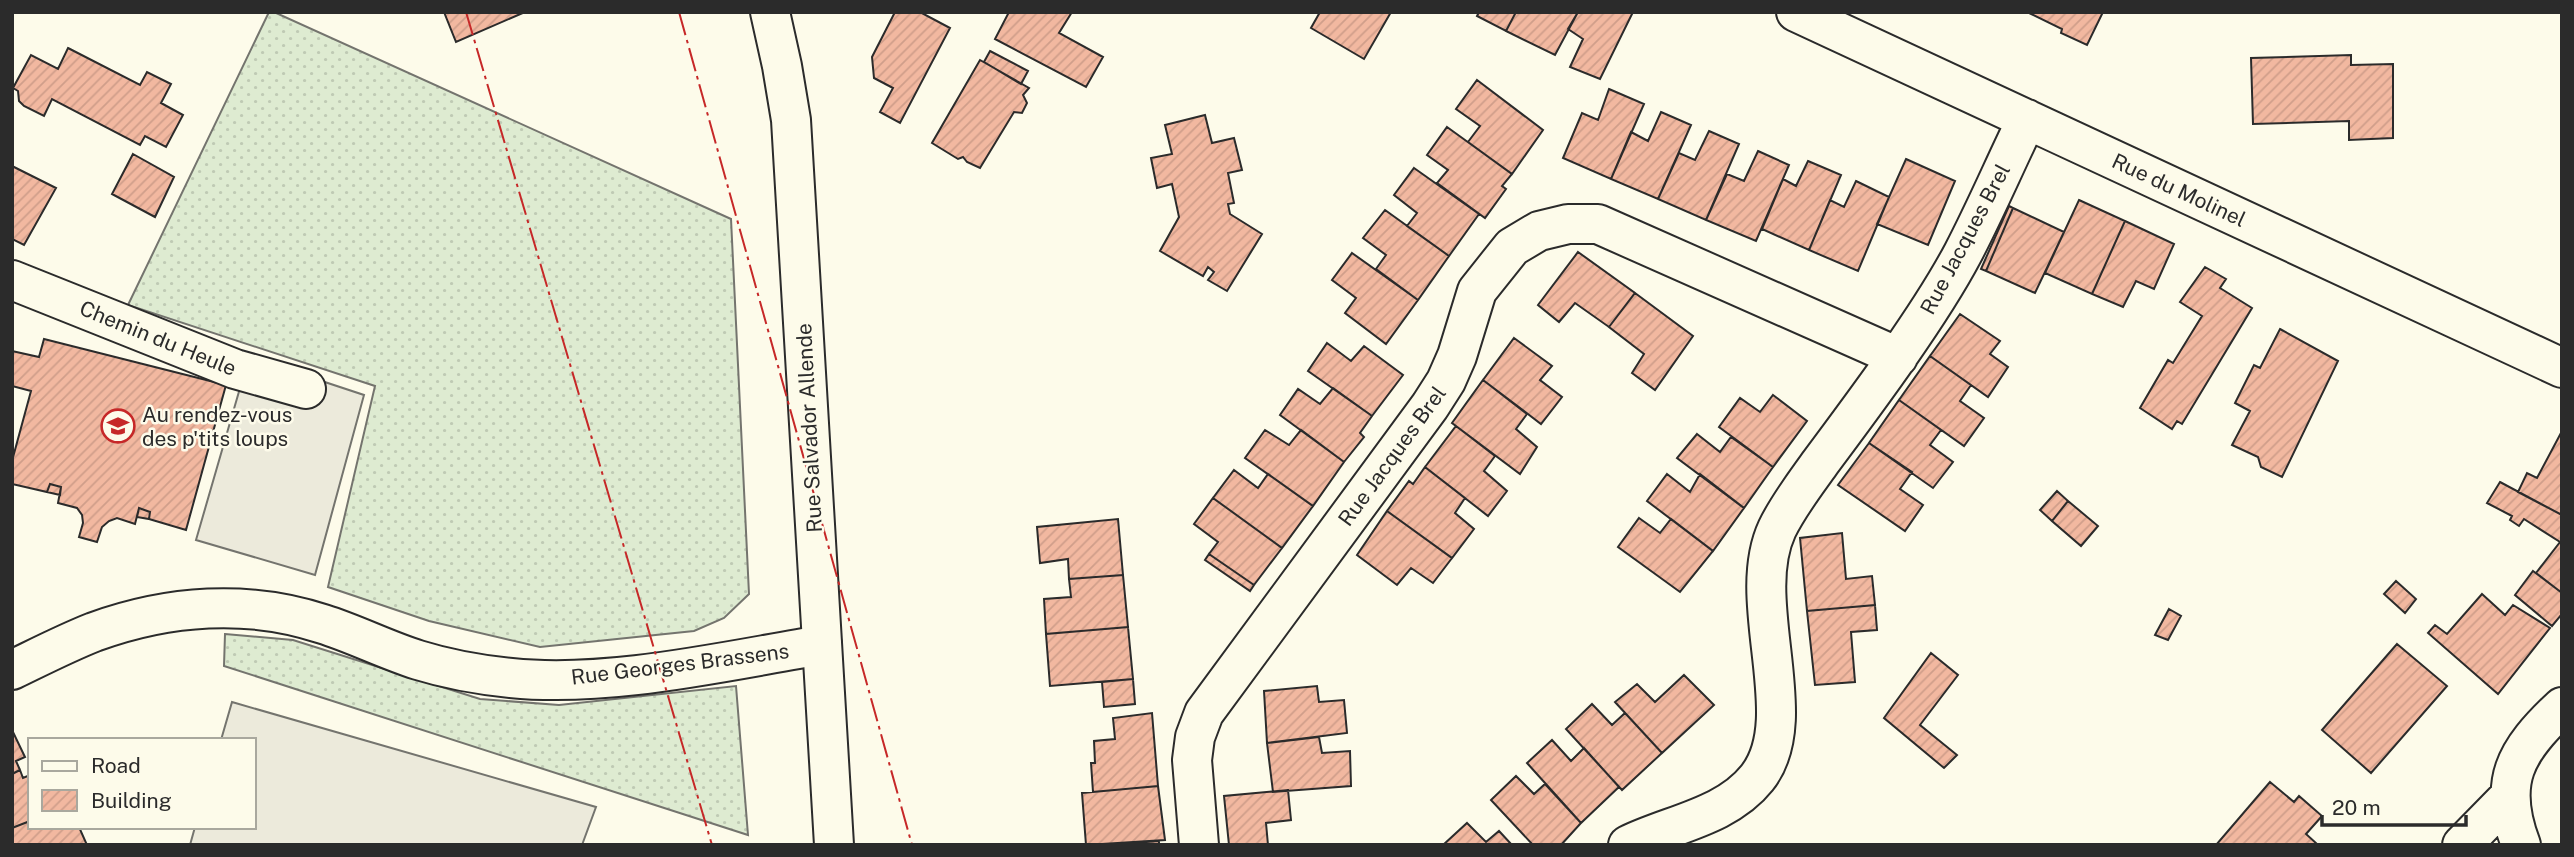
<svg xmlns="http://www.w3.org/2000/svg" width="2574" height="857" font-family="'Public Sans',sans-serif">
  <defs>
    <pattern id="grass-dots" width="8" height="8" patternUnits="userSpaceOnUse" patternTransform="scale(1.75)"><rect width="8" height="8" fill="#deebd1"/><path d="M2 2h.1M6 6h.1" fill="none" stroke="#bfcab4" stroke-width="1.8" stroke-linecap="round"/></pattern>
    <pattern id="building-hatch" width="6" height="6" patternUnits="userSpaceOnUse" patternTransform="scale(1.75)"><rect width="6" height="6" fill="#f2b8a0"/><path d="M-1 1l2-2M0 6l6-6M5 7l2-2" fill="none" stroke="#d09e8a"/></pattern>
  </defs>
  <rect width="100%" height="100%" fill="#fdfbea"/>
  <!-- grass -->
  <path fill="url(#grass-dots)" stroke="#74746e" stroke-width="2" d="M 269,12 L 274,12 L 731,219 L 749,594 L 724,618 L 694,631 L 540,647 L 429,621 L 328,587 L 375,386 L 128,305 Z
    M 225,634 L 293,640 L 480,699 L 559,705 L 736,686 L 748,835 L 224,666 Z"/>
  <!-- parking -->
  <path fill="#eceadb" stroke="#74746e" stroke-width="2" d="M 249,357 L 364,395 L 315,575 L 196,540 Z
    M 232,702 L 596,807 L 582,845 L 190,845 L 195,827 L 254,827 L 254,740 L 221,740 Z"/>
  <!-- building -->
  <path fill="url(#building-hatch)" stroke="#2b2b2b" stroke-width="2" d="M 444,12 L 525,12 L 456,42 Z
    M 895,12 L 920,12 L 950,28 L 900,123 L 880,112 L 893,88 L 874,78 L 872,57 Z
    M 1009,12 L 1072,12 L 1059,33 L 1103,57 L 1086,87 L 995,39 Z
    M 1320,12 L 1391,12 L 1364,59 L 1311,28 Z
    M 1479,12 L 1516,12 L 1506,31 L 1477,16 Z
    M 1516,12 L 1578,12 L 1555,55 L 1506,31 Z
    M 1578,12 L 1633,12 L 1600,79 L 1570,67 L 1583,39 L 1568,29 Z
    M 2027,12 L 2103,12 L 2087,45 L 2061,33 L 2062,29 Z
    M 68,48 L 140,85 L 147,72 L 171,84 L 161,103 L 183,115 L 166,147 L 145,136 L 140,145 L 52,99 L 44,116 L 24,106 L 19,101 L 18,91 L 13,88 L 31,55 L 58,69 Z
    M 990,51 L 1028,71 L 1021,84 L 984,62 Z
    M 2351,55 L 2351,65 L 2393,64 L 2393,138 L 2349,140 L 2349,121 L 2253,124 L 2251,58 Z
    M 980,60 L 1029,88 L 1023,95 L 1027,103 L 1022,113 L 1014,112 L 980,168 L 967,162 L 963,157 L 958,159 L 932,143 Z
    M 1477,80 L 1543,130 L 1512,174 L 1468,142 L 1480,126 L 1456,109 Z
    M 1609,89 L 1644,104 L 1611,179 L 1563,158 L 1582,113 L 1598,120 Z
    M 1661,112 L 1691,125 L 1658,199 L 1611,179 L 1631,132 L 1648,141 Z
    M 1205,115 L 1212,143 L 1234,138 L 1242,170 L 1228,173 L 1234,203 L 1228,204 L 1230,214 L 1262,234 L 1227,291 L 1208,280 L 1214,272 L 1208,267 L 1203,276 L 1160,251 L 1179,217 L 1172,184 L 1157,188 L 1151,158 L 1172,154 L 1165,125 Z
    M 1447,127 L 1512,174 L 1502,186 L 1506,189 L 1485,218 L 1437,183 L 1448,170 L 1427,155 Z
    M 1709,131 L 1739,144 L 1706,220 L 1658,199 L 1679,153 L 1695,160 Z
    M 1758,151 L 1789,165 L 1756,241 L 1706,220 L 1727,174 L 1744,181 Z
    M 133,154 L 174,177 L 155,217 L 112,194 Z
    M 1906,159 L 1955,181 L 1928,245 L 1877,224 Z
    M 1808,161 L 1841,175 L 1809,250 L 1762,229 L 1783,179 L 1796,186 Z
    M 12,166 L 56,188 L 24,245 L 12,239 Z
    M 1414,168 L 1479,214 L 1449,256 L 1407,226 L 1417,213 L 1394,195 Z
    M 1856,181 L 1889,197 L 1858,271 L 1809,250 L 1830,200 L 1844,207 Z
    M 2079,200 L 2125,221 L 2092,294 L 2045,273 Z
    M 2009,206 L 2013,208 L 1986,271 L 1981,269 Z
    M 2013,208 L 2064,232 L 2035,293 L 1986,271 Z
    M 1385,210 L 1449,256 L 1418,300 L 1376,269 L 1386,255 L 1363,238 Z
    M 2125,221 L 2174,244 L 2154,289 L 2136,281 L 2123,307 L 2092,294 Z
    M 1578,252 L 1635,293 L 1609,327 L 1575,303 L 1559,322 L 1538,305 Z
    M 1352,253 L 1418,300 L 1386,344 L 1345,313 L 1356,298 L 1332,280 Z
    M 2205,267 L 2226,279 L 2220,288 L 2252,308 L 2182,424 L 2177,421 L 2172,429 L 2140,408 L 2168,360 L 2173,363 L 2202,316 L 2180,302 Z
    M 1635,293 L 1693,336 L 1655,390 L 1632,373 L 1644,354 L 1609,327 Z
    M 1960,314 L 2000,341 L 1990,354 L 2008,367 L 1988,397 L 1930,356 Z
    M 2280,329 L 2338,361 L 2282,477 L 2261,467 L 2258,457 L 2232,445 L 2250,411 L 2235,403 L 2254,365 L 2260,368 Z
    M 1514,338 L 1552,366 L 1540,380 L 1562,397 L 1541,424 L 1483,380 Z
    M 44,339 L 226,385 L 186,530 L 149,519 L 150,512 L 139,508 L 135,524 L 117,518 L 109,521 L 102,527 L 97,542 L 79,537 L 83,523 L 82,515 L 77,508 L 58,503 L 61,487 L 50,484 L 47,492 L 12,484 L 12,461 L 31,391 L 12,386 L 12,351 L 39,357 Z
    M 1327,343 L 1351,361 L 1364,346 L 1403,375 L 1372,416 L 1308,371 Z
    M 1930,356 L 1971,385 L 1960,401 L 1984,418 L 1964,446 L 1899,400 Z
    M 1483,380 L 1527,414 L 1516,429 L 1537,447 L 1520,474 L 1452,423 Z
    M 1333,388 L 1372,416 L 1360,433 L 1364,437 L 1344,462 L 1280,415 L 1298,389 L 1320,404 Z
    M 1773,395 L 1807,421 L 1773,467 L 1719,427 L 1740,398 L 1760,412 Z
    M 1899,400 L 1941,430 L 1930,445 L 1953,462 L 1933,488 L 1869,443 Z
    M 1456,426 L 1495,456 L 1484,471 L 1507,491 L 1488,516 L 1425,467 Z
    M 1265,430 L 1289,445 L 1301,430 L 1344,462 L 1313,506 L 1245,458 Z
    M 2562,431 L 2562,515 L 2518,492 L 2527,473 L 2537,478 Z
    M 1697,434 L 1720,452 L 1731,437 L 1773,467 L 1744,508 L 1677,458 Z
    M 1869,443 L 1912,472 L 1900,489 L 1923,505 L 1905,531 L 1838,485 Z
    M 1425,467 L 1465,498 L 1455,513 L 1474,529 L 1452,558 L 1387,511 L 1409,481 L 1413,484 Z
    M 1234,470 L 1258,488 L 1268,474 L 1313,506 L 1282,548 L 1213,498 Z
    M 1667,474 L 1690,492 L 1700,474 L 1744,508 L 1713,551 L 1647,501 Z
    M 2500,482 L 2562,515 L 2562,593 L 2536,573 L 2560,542 L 2524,519 L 2519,526 L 2510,520 L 2512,516 L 2487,503 Z
    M 50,484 L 61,487 L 60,495 L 47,492 Z
    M 2057,491 L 2068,501 L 2052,521 L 2040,510 Z
    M 1213,498 L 1282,548 L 1254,585 L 1209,554 L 1218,542 L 1194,524 Z
    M 2068,501 L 2098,526 L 2081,546 L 2052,521 Z
    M 139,508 L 150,512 L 149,519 L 137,517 Z
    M 1387,511 L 1452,558 L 1433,583 L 1411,568 L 1397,585 L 1357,555 Z
    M 1639,518 L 1660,533 L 1671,519 L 1713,551 L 1680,592 L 1618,547 Z
    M 1118,519 L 1123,575 L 1069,579 L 1068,559 L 1040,563 L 1037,527 Z
    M 1842,533 L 1846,579 L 1872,576 L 1875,605 L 1807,611 L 1800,538 Z
    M 1209,554 L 1254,585 L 1250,591 L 1205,560 Z
    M 2533,571 L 2562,593 L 2562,614 L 2552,626 L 2515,595 Z
    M 1123,575 L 1128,627 L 1046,634 L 1044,599 L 1071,597 L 1069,579 Z
    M 2396,581 L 2416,599 L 2405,613 L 2384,594 Z
    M 2482,594 L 2505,615 L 2513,605 L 2550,628 L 2498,694 L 2428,633 L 2435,625 L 2447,634 Z
    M 1875,605 L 1877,630 L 1851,632 L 1855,682 L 1815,685 L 1807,611 Z
    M 2169,609 L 2181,616 L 2168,640 L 2155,635 Z
    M 1128,627 L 1133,679 L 1050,686 L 1046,634 Z
    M 2397,644 L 2447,686 L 2371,773 L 2322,730 Z
    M 1931,653 L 1958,675 L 1920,725 L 1957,755 L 1944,768 L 1884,718 Z
    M 1684,675 L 1714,705 L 1662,753 L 1615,702 L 1637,684 L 1655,702 Z
    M 1133,679 L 1135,704 L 1104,707 L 1102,682 Z
    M 1317,686 L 1319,702 L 1344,700 L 1347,733 L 1267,743 L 1264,691 Z
    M 1592,704 L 1612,725 L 1625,713 L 1662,753 L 1622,790 L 1566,729 Z
    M 1152,713 L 1158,786 L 1093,792 L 1091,763 L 1095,763 L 1094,741 L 1115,739 L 1113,718 Z
    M 12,730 L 25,757 L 16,761 L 20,770 L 12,774 Z
    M 1319,737 L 1322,753 L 1350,751 L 1351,786 L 1273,792 L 1267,743 Z
    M 1552,740 L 1571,761 L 1584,748 L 1619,787 L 1581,823 L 1527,763 Z
    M 20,770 L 23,778 L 30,775 L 30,821 L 12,828 L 12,774 Z
    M 1516,776 L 1534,794 L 1545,784 L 1581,823 L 1561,845 L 1533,845 L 1491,800 Z
    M 2270,782 L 2294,802 L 2299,796 L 2322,816 L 2306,834 L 2317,844 L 2216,845 Z
    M 1158,786 L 1165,840 L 1086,845 L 1082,793 Z
    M 1288,790 L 1291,820 L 1266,823 L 1268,845 L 1229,845 L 1224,796 Z
    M 30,821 L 30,827 L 79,827 L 87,845 L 12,845 L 12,828 Z
    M 1467,823 L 1486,842 L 1499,831 L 1512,845 L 1443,845 Z
    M 1159,841 L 1159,845 L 1109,845 Z"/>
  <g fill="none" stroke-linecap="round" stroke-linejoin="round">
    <defs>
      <path id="minor" d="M 1796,12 L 2562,368
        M 12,280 L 235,369 L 306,389
        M 12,670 C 39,657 66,643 94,632 C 168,605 248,599 323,624 C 355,634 386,650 418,660 C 447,669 481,675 511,678 C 610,688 724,661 822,645
        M 1199,845 L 1192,760 L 1195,737 L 1204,713 L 1430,406 L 1446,381 L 1457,356 L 1477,291 L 1512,247 L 1539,231 L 1568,224 L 1598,224 L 1898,357
        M 1628,845 C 1671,824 1726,817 1757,778 C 1805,718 1743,602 1777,529 C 1788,506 1805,484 1820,463 C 1846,428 1873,392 1898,356 C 1921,323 1944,289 1963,253 C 1986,209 2005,164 2027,119
        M 2462,845 L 2509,797
        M 2521,845 C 2497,782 2515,751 2562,707"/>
      <path id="major" d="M 770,12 L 782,66 L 791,120 L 834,845"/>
    </defs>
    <!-- minor casing -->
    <use href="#minor" stroke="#2b2b2b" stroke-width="42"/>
    <!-- major casing -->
    <use href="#major" stroke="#2b2b2b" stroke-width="42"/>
    <!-- minor -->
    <use href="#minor" stroke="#fdfbea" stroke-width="38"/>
    <!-- major -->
    <use href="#major" stroke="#fdfbea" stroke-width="38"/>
    <!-- power -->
    <path stroke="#c62828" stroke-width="2" stroke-dasharray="24 5 3.5 5" stroke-linecap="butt" d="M 466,12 L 712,845
      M 679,12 L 912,845"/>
  </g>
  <!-- icons -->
  <defs>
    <symbol id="school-ring" viewBox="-11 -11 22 22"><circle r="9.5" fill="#fdfbea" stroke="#c62828" stroke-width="1.5"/><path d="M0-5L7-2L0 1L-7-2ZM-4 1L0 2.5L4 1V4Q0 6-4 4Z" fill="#c62828"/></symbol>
  </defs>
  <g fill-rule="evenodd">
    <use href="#school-ring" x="99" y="407" width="38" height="38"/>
  </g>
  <g text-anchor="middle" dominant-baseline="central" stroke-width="5" stroke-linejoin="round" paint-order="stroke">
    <!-- street labels -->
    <g font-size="21" fill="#2b2b2b" stroke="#fdfbea">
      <text transform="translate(2179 190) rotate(25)">Rue du Molinel</text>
      <text transform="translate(1965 239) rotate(-62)">Rue Jacques Brel</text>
      <text transform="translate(158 338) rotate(22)">Chemin du Heule</text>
      <text transform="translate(809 428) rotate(-93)">Rue Salvador Allende</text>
      <text transform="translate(1392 456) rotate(-54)">Rue Jacques Brel</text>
      <text transform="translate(680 664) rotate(-7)">Rue Georges Brassens</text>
    </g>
    <!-- poi labels -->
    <g font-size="21" fill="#2b2b2b" stroke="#fdfbea" text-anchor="start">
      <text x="142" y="414">Au rendez-vous<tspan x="142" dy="24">des p'tits loups</tspan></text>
    </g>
  </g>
  <!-- border -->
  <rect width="2574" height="857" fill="none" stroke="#2b2b2b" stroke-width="28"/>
  <!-- legend -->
  <rect x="28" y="738" width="228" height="91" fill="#fdfbea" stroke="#a9a89e" stroke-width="2"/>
  <rect x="42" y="761" width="35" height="10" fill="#fdfbea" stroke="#a9a89e" stroke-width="2"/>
  <text x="91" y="773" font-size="21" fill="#2b2b2b">Road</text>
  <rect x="42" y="790" width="35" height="21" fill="url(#building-hatch)" stroke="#a9a89e" stroke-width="2"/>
  <text x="91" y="808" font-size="21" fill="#2b2b2b">Building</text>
  <!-- scale -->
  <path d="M2322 815v10h144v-10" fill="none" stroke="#2b2b2b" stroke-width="3.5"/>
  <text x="2332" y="815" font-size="21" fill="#2b2b2b" stroke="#fdfbea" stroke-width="5" paint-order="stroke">20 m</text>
</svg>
